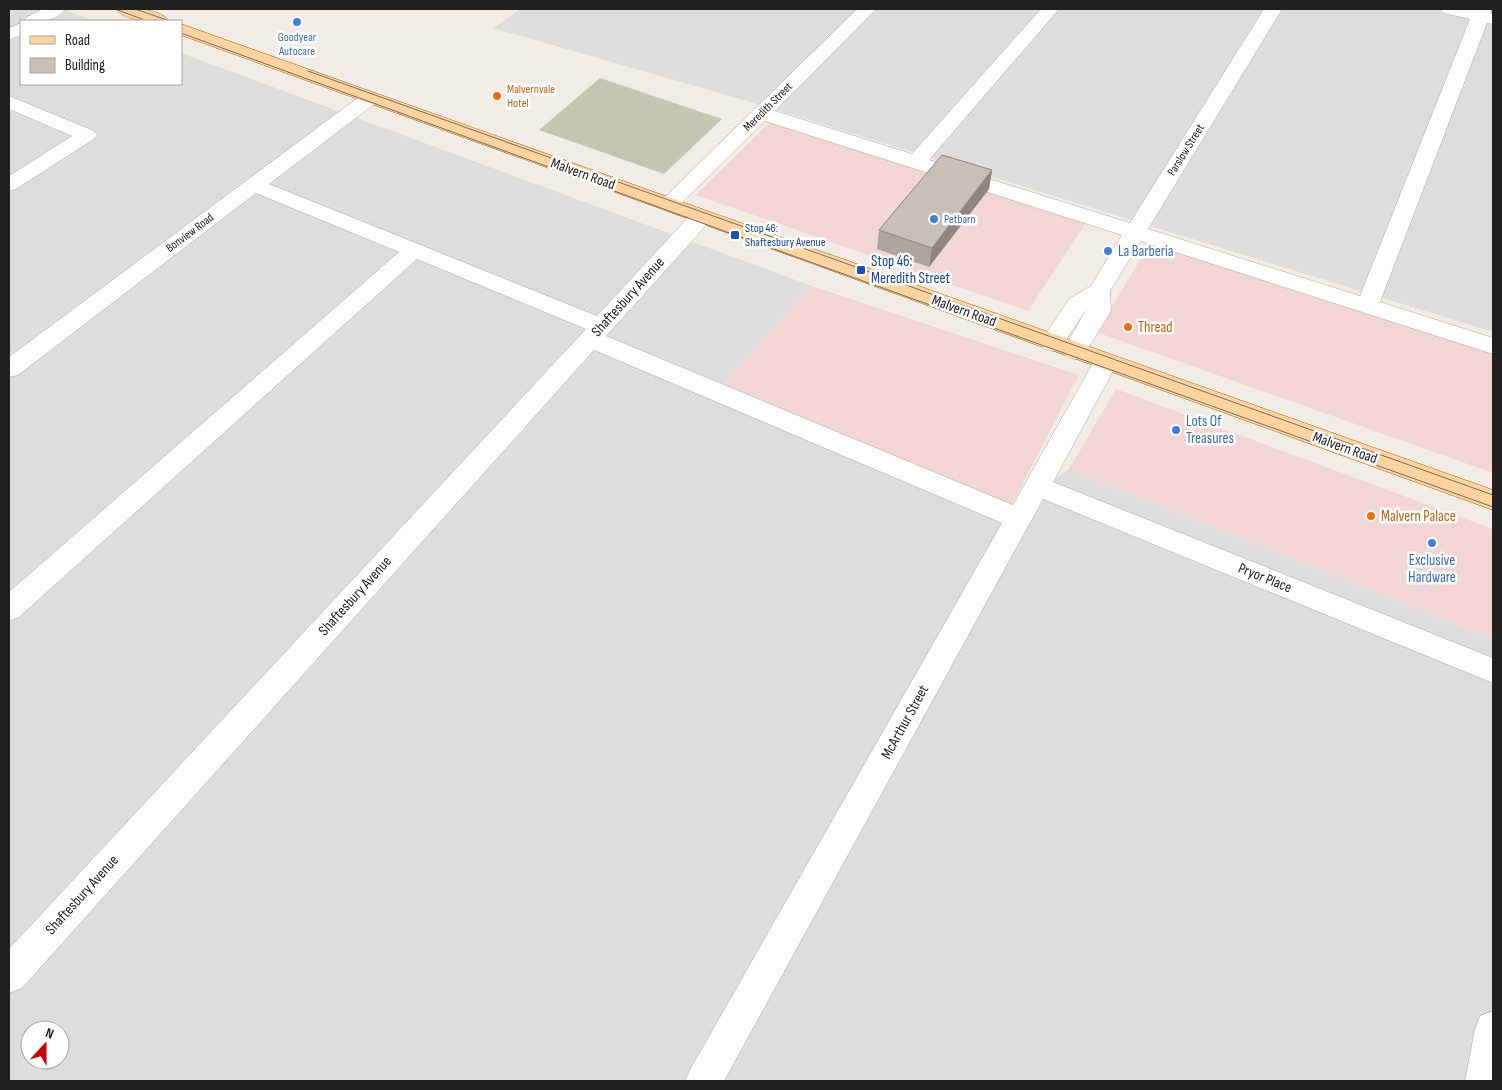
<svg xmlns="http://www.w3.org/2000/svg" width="1502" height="1090" font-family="'Sofia Sans Condensed',sans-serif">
  <rect width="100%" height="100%" fill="#f1ede6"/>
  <!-- residential -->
  <path fill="#dedddd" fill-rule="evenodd" d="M 9,9 L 62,9 L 95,21 L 21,21 L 21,84 L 181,84 L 181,53 L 812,286 L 715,393 L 1007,512 L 1069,469 L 1493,639 L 1493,1081 L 9,1081 ZM 30,1030 L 60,1030 L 60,1060 L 30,1060 Z
    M 521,9 L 1493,9 L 1493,332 L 744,100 L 493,28 Z"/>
  <!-- commercial -->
  <path fill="#f2d5d4" d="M 770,122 L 1086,223 L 1028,311 L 696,195 Z
    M 1152,241 L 1493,350 L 1493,473 L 1096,332 Z
    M 812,286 L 1079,375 L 1008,512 L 715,393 Z
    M 1116,389 L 1493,529 L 1493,639 L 1069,469 Z"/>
  <!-- construction -->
  <path fill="#c6c6b0" d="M 600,78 L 722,119 L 664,174 L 539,130 Z"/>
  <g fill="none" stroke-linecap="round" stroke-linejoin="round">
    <defs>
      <path id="minor" d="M 43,9 L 65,9 C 56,22 38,22 24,21 L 27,17 Z
        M 857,9 L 876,9 L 775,111 L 912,154 L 1041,9 L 1059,9 L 929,160 L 1130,223 L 1264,9 L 1282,9 L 1148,229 L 1360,296 L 1470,19 L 1443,13 L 1440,9 L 1492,9 L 1490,13 L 1493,14 L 1493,24 L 1487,23 L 1380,302 L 1493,338 L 1493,354 L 1141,241 L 1110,291 L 1111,311 L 1083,357 L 1075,359 L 1067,357 L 1063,351 L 1087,308 L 1060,349 L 1052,351 L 1044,349 L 1040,343 L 1069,299 L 1091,286 L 1122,235 L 765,121 L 675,209 L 668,211 L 661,209 L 657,205 L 661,201 Z
        M 21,23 L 21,35 L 9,40 L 9,28 Z
        M 370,92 L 377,94 L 380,98 L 377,102 L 269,184 L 597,316 L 693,212 L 701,211 L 709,212 L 712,217 L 709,222 L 606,336 L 1013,505 L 1097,356 L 1106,354 L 1115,356 L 1118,362 L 1053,482 L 1493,658 L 1493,683 L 1043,499 L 724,1081 L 685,1081 L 691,1068 L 1002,523 L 594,350 L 22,988 L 9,993 L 9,949 L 586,329 L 417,259 L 19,617 L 9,621 L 9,592 L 399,252 L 256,193 L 18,375 L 9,377 L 9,357 L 363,94 Z
        M 9,96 L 94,131 L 97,135 L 94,139 L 16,189 L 9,191 L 9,176 L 72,136 L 9,109 Z
        M 1493,1011 L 1493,1081 L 1465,1081 L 1475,1029 L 1480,1016 Z"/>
      <path id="major" d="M 116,9 C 130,8 160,8 169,21 C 155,22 125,22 116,9 Z
        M 181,24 L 1493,490 L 1493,510 L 181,35 Z"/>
    </defs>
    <!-- minor casing -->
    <use href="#minor" stroke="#a7a7a7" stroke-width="1"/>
    <!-- major casing -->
    <use href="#major" stroke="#9c6600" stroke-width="1"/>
    <!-- minor -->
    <use href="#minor" fill="#fff" fill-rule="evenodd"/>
    <!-- major -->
    <use href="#major" fill="#ffd39d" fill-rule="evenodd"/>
    <!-- tram -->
    <path stroke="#6e6e6e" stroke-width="1" d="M 115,9 L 142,19
      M 135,9 L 170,21
      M 181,33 L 735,235 L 1493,507
      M 308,71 L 1493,495"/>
  </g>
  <!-- wall -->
  <path fill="#ada49e" d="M 992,170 L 989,189 L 929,267 L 877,249 L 879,230 Z"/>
  <!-- shaded-wall -->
  <path fill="#8d8681" d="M 992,170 L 989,189 L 929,267 L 932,248 Z"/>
  <!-- building -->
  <path fill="#c9bfb8" stroke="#8d8681" d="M 942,155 L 992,170 L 932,248 L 879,230 Z"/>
  <!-- markers -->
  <g fill="#3f7fe0" stroke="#fff" stroke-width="2">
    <circle cx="297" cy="22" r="5"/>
    <circle cx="934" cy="219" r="5"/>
    <circle cx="1108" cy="251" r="5"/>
    <circle cx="1176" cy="430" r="5"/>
    <circle cx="1432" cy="543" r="5"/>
  </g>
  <g fill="#e8710a" stroke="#fff" stroke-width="2">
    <circle cx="497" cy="96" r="5"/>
    <circle cx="1128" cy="327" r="5"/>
    <circle cx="1371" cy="516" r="5"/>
  </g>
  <g fill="#1a4fb4" stroke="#fff" stroke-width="2">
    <rect x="730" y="230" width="10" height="10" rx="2.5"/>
    <rect x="856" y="265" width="10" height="10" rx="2.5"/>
  </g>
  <g text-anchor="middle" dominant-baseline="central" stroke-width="5" stroke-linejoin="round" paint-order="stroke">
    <!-- far-shop labels -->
    <g font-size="12" fill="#366cbe" stroke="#fff">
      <text x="297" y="37">Goodyear<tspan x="297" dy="14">Autocare</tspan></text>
      <text x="944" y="219" text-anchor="start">Petbarn</text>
    </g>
    <!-- far-food labels -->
    <g font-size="12" fill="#c56008" stroke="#fff" text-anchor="start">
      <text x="507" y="89">Malvernvale<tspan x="507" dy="14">Hotel</tspan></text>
    </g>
    <!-- far-street labels -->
    <g font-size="12" fill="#202020" stroke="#fff">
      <text transform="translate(768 107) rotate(-45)">Meredith Street</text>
      <text transform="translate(1186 150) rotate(-58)">Parslow Street</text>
      <text transform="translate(190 233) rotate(-37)">Bonview Road</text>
    </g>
    <!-- far-transit labels -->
    <g font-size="12" fill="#164399" stroke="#fff" text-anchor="start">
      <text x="745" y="228">Stop 46:<tspan x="745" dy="14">Shaftesbury Avenue</tspan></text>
    </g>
    <!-- street labels -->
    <g font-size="15" fill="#202020" stroke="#fff">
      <text transform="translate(583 174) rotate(20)">Malvern Road</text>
      <text transform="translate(628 297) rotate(-48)">Shaftesbury Avenue</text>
      <text transform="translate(964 311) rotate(20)">Malvern Road</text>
      <text transform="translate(1345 448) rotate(20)">Malvern Road</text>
      <text transform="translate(1265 578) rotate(22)">Pryor Place</text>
      <text transform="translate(355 596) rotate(-48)">Shaftesbury Avenue</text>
      <text transform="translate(905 722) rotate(-61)">McArthur Street</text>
      <text transform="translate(82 895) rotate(-48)">Shaftesbury Avenue</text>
    </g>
    <!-- shop labels -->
    <g font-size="15" fill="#366cbe" stroke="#fff" text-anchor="start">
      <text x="1118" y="251">La Barberia</text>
      <text x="1186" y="421">Lots Of<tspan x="1186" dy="17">Treasures</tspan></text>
      <text x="1432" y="560" text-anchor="middle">Exclusive<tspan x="1432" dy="17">Hardware</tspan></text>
    </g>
    <!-- transit labels -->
    <g font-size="15" fill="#164399" stroke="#fff" text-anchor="start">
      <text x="871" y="261">Stop 46:<tspan x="871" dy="17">Meredith Street</tspan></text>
    </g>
    <!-- food labels -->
    <g font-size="15" fill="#c56008" stroke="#fff" text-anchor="start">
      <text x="1138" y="327">Thread</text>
      <text x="1381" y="516">Malvern Palace</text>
    </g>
  </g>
  <!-- border -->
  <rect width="1502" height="1090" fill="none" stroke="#202020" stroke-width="20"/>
  <!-- legend -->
  <rect x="20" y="20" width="162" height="65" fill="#ffffff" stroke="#a6a6a6"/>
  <rect x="30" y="36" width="25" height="8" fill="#ffd39d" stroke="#a6a6a6"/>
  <text x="65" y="45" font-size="15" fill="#202020">Road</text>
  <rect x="30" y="58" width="25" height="15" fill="#c9bfb8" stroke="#a6a6a6"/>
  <text x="65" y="70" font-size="15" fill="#202020">Building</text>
  <!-- north arrow -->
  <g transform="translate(45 1045) rotate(21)"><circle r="24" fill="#ffffff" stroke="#a6a6a6"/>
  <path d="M0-4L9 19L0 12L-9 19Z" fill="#d00003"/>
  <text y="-8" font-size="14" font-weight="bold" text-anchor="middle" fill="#202020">N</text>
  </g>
</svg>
